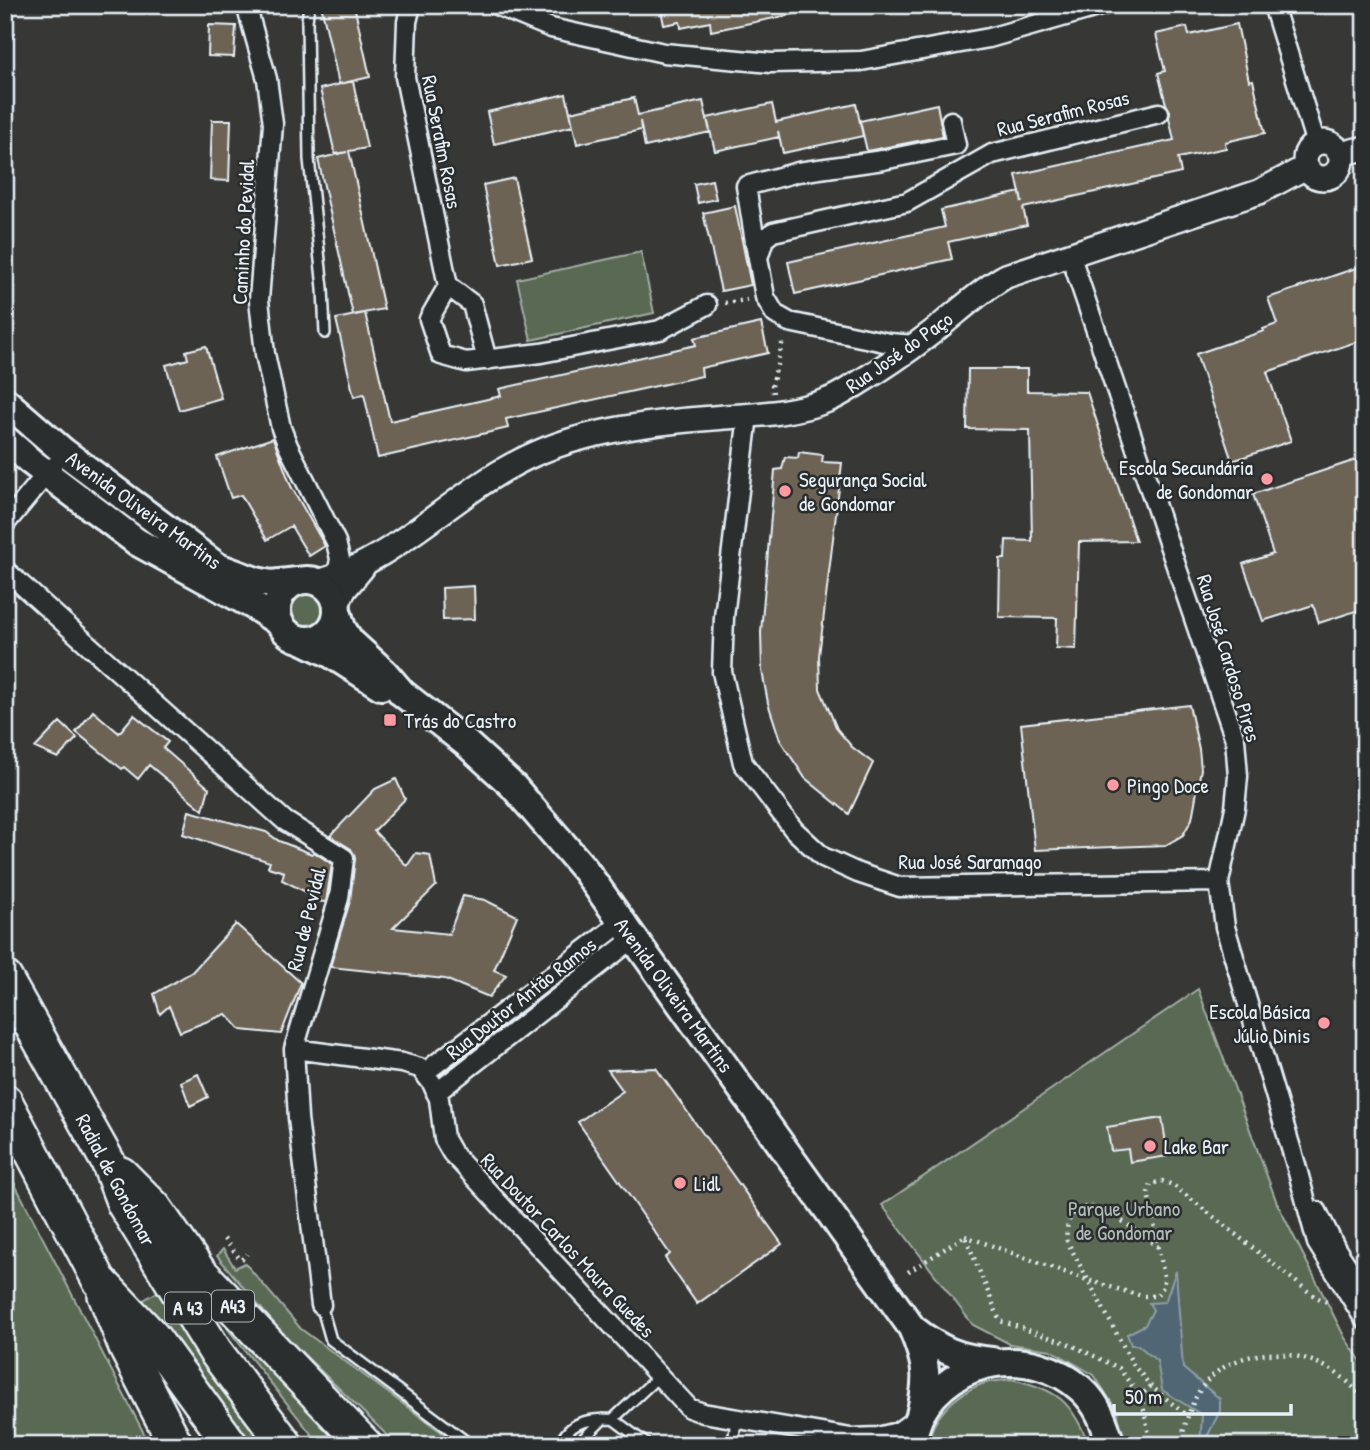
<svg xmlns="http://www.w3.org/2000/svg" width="1370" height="1450" font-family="'Patrick Hand',sans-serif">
  <rect width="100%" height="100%" fill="#373836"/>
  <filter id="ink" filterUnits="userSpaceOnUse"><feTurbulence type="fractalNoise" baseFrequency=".0143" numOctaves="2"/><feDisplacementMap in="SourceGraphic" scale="14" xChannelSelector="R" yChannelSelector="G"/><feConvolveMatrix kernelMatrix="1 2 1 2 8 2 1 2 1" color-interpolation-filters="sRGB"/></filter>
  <g filter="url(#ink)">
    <!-- green -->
    <path fill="#5a6952" stroke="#a1ada5" stroke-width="2" d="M 641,252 L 654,313 L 531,340 L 517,279 Z
      M292 610a16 16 0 1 1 32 0a16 16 0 1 1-32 0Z
      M 1198,989 L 1277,1203 L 1345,1338 L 1365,1367 L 1365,1445 L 1125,1445 L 1117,1411 L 1094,1375 L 1051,1350 L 1010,1344 L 973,1325 L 882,1205 Z
      M 5,1165 L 150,1445 L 5,1445 Z
      M 223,1249 L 235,1268 L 245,1263 L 301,1329 L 459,1445 L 397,1445 L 282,1333 L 217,1256 Z
      M 157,1292 L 264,1445 L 246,1445 L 142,1301 Z
      M 228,1315 L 351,1445 L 320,1445 L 227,1328 Z
      M 1011,1379 C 1057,1389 1072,1401 1089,1445 L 928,1445 C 931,1417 957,1393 982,1384 C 991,1381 1002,1381 1011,1379 Z"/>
    <!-- water -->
    <path fill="#516675" stroke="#8d9ea9" stroke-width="2" d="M 1176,1271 L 1183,1368 L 1220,1399 L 1220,1411 L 1207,1437 L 1210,1445 L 1200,1445 L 1202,1415 L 1162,1390 L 1157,1361 L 1138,1345 L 1131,1345 L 1127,1334 L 1145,1325 L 1153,1310 L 1149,1303 L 1165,1302 Z"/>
    <!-- building -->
    <path fill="#6d6354" stroke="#e8f1f8" stroke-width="2" d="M 321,5 L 354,5 L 370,77 L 339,84 Z
      M 660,5 L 793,5 L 794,14 L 711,31 L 710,22 L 681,28 L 680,22 L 664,25 Z
      M 1237,24 L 1249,81 L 1253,80 L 1265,133 L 1225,142 L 1226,148 L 1178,158 L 1181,173 L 1023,208 L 1027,225 L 948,242 L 952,259 L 795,294 L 788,262 L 945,227 L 941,210 L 1020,192 L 1022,203 L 1016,175 L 1174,140 L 1169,118 L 1170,111 L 1166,104 L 1158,73 L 1165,71 L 1156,34 L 1187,27 L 1189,35 Z
      M 209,25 L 236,26 L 234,57 L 208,56 Z
      M 353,81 L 367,148 L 349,151 L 384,309 L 353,315 L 318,159 L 347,152 L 335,154 L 320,89 Z
      M 566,94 L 573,126 L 494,144 L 487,112 Z
      M 634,98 L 638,115 L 703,101 L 710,132 L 645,147 L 640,121 L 641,130 L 577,144 L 570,112 Z
      M 772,104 L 776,122 L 856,104 L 863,136 L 783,153 L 778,131 L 779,137 L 715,151 L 707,118 Z
      M 937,104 L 943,136 L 867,151 L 860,121 Z
      M 212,120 L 231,120 L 229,181 L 210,180 Z
      M 514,178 L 532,258 L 500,265 L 483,185 Z
      M 712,180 L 716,199 L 698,203 L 694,184 Z
      M 735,206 L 751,285 L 721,291 L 703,213 Z
      M 1365,265 L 1365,339 L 1267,372 L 1291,441 L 1232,461 L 1196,354 L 1264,331 L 1263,329 L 1277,324 L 1268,298 Z
      M 365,313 L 390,421 L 501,396 L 499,389 L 696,345 L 694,338 L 761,323 L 768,353 L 701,368 L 702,376 L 506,419 L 508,428 L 378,458 L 364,394 L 354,397 L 336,319 Z
      M 206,346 L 221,398 L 179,410 L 166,365 L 188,359 L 186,351 Z
      M 968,369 L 1027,369 L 1027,391 L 1087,392 L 1136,541 L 1079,542 L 1076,649 L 1056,648 L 1057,618 L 999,617 L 1000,559 L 1005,559 L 1006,540 L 1032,541 L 1030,430 L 967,429 Z
      M 273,438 L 291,486 L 325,546 L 309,556 L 291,526 L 267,540 L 241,495 L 231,498 L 217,457 Z
      M 799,452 L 823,455 L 822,462 L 842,463 L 819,656 L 820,689 L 837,729 L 852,747 L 873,763 L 849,814 L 805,778 L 780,740 L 768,703 L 762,671 L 761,632 L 775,470 L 782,469 L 785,457 L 798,458 Z
      M 1365,457 L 1365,608 L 1319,623 L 1313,605 L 1263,621 L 1243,564 L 1273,554 L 1253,494 Z
      M 474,586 L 475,619 L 443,620 L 442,588 Z
      M 1189,705 L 1199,749 L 1201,769 L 1192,819 L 1183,835 L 1166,845 L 1035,850 L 1021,724 Z
      M 93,711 L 119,733 L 134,715 L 168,742 L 163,748 L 209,788 L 203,810 L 149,765 L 138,779 L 124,767 L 122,769 L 76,732 Z
      M 60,722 L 77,738 L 58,758 L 35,748 Z
      M 396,779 L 405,799 L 374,831 L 407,866 L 416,853 L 430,855 L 436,886 L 393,928 L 449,934 L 463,896 L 485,900 L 517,916 L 494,970 L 506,975 L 489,997 L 445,979 L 330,967 L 350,901 L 355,859 L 351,849 L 330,836 L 375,789 Z
      M 189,811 L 266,832 L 279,841 L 312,854 L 314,852 L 332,864 L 326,902 L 312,901 L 314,896 L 282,880 L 284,872 L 268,867 L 270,862 L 183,834 Z
      M 236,924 L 301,983 L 281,1034 L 241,1030 L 226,1014 L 180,1032 L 169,1006 L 160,1014 L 154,994 L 192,972 Z
      M 656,1068 L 782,1244 L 697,1304 L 665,1258 L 670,1254 L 578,1122 L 623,1091 L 608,1070 Z
      M 198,1074 L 208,1097 L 190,1106 L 181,1082 Z
      M 1162,1118 L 1168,1156 L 1130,1162 L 1128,1149 L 1111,1151 L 1107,1127 Z"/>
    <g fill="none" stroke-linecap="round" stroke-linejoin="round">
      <defs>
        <path id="service" d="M 309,5 L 307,21 L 309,159 L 323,288 L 325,333
          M 321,1305 L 331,1340 L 471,1445
          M 560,1445 C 569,1420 590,1419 613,1419
          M 577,1445 L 603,1419
          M 648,1445 L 613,1419 L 659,1376
          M 733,1445 L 736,1419"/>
        <path id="minor" d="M 246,5 L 267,79 L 273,124 L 259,300 L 265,354 L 281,428 L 288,446 L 336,542 L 340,559 L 337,575
          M 411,5 L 407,22 L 405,77 L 448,286 L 429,319 L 441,355 L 466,362 L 541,353 L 660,330 L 707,305
          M 496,5 L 551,28 L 664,53 L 771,63 L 861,61 L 989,38 L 1104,5
          M 1273,5 L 1316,144
          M 757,254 L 746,186 L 798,172 L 883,160 L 956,145 L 951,121
          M 1070,254 L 1235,739 L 1238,776 L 1235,808 L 1219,882 L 1225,927 L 1296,1165 L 1317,1243 L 1365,1320
          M 448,286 L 472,304 L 487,360
          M 915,345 L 889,343 L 789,322 L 775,314 L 765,297 L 758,258 L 764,239 L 773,232 L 907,202 L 992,154 L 1159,113
          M 748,415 L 724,617 L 722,672 L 743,763 L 794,830 L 823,857 L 858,873 L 900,887 L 1219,882
          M 5,524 L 52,467
          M 5,570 L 285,821 L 344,858 L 339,898 L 294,1049 L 298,1118 L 321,1305
          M 294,1049 L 402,1063 L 420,1068 L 432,1083 L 439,1099 L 444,1139 L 452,1153 L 689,1408 L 703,1413 L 851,1438 L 878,1437 L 898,1432 L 920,1416
          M 424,1073 L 622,922
          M 436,1093 L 634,938
          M 1317,1211 L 1336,1249 L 1365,1293"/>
        <path id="tertiary" d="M1305 160a18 18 0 1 1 36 0a18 18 0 1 1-36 0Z
          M 1340,154 L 1365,148
          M 318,582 C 401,559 459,486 537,453 C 589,430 656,422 713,418 C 751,415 792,414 828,400 C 839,396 850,388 860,382 C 883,368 905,353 926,337 C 953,317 976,293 1006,276 L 1259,192 L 1306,167
          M 337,604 L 344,590 L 363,567"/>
        <path id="secondary" d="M 5,401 L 64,452 L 218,567 L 256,581 L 271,584 L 298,581
          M 5,439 L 30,461 L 137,542 L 254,606 L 280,623
          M277 610a30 30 0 1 1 60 0a30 30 0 1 1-60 0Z
          M 338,614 L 342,628 L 350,641 L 384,672 L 402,693 L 467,744 L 513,786 L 585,870 L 912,1328 C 927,1364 929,1377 920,1415
          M 302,640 L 331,654 L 381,686
          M 913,1329 C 940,1350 958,1358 992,1361
          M 910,1445 C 914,1435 916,1423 921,1414 C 953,1356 1032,1345 1081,1389 C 1098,1404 1105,1424 1111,1445"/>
        <path id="motorway" d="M 5,978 L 108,1162 L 124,1204 L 215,1351 L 286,1445
          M 5,1101 L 99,1280 L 152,1336 L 231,1445
          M 121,1174 L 154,1207 L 198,1270 L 365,1445
          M 105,1295 L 127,1350 L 176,1445"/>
      </defs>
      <!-- service casing -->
      <use href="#service" stroke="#e8f1f8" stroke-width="14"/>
      <!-- minor casing -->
      <use href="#minor" stroke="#e8f1f8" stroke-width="23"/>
      <!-- tertiary casing -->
      <use href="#tertiary" stroke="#e8f1f8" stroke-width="28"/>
      <!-- secondary casing -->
      <use href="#secondary" stroke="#e8f1f8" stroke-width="32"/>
      <!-- motorway casing -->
      <use href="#motorway" stroke="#e8f1f8" stroke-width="38"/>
      <!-- path -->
      <path stroke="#e8f1f8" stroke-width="4.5" stroke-dasharray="2 5" stroke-linecap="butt" d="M 725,303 L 747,300
        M 773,393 L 772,386 L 783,340
        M 965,1236 L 1087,1280 L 1142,1296 L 1156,1296 L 1164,1286 L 1164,1276 L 1148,1193 L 1151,1184 L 1162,1181 L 1173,1185 L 1314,1296 L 1331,1304
        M 224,1239 L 241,1260 L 247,1254
        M 1158,1247 C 1142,1236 1120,1217 1102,1210 C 1077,1199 1064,1218 1067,1241 L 1134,1366 L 1151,1386 L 1187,1416
        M 908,1272 L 965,1236 L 1000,1321 L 1067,1343 L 1119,1368 L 1142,1400 L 1151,1445
        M 1139,1397 L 1151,1386
        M 1180,1445 C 1185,1424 1192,1397 1207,1381 C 1251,1335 1332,1351 1365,1402"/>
      <!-- service -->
      <use href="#service" stroke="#2a2d2e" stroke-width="9"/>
      <!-- minor -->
      <use href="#minor" stroke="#2a2d2e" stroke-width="18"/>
      <!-- tertiary -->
      <use href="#tertiary" stroke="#2a2d2e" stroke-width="23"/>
      <!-- secondary -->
      <use href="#secondary" stroke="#2a2d2e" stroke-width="26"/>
      <!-- motorway -->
      <use href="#motorway" stroke="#2a2d2e" stroke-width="33"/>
    </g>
  </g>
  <!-- markers -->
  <g fill="#ff9aa2" stroke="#2a2d2e" stroke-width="2.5">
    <circle cx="1267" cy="479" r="7"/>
    <circle cx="785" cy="491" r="7"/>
    <rect x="383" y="713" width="14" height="14" rx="3.5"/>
    <circle cx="1113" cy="785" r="7"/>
    <circle cx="1324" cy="1023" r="7"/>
    <circle cx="1150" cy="1146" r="7"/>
    <circle cx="680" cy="1183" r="7"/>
  </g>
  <g text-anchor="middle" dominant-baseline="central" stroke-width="5" stroke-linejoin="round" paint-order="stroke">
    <!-- shield labels -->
    <g fill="#2a2d2e" stroke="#afb6bb" stroke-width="2">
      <rect x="212" y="1290.5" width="42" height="31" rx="5"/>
      <rect x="165" y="1292.5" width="46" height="31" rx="5"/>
    </g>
    <g font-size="19" font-weight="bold" fill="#e8f1f8">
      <text x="233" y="1306">A43</text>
      <text x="188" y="1308">A 43</text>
    </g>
    <!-- street labels -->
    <g font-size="21" fill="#e8f1f8" stroke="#2a2d2e">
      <text transform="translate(1063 113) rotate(-14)">Rua Serafim Rosas</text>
      <text transform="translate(442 142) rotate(79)">Rua Serafim Rosas</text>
      <text transform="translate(243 232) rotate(-87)">Caminho do Pevidal</text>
      <text transform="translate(899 352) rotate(-35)">Rua José do Paço</text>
      <text transform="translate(144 510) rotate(36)">Avenida Oliveira Martins</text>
      <text transform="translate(1229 658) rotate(73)">Rua José Cardoso Pires</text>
      <text x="970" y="861">Rua José Saramago</text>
      <text transform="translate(306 919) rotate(-76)">Rua de Pevidal</text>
      <text transform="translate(674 995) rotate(54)">Avenida Oliveira Martins</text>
      <text transform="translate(521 998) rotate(-38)">Rua Doutor Antão Ramos</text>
      <text transform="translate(116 1180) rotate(62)">Radial de Gondomar</text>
      <text transform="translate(568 1245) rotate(47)">Rua Doutor Carlos Moura Guedes</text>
    </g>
    <!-- poi labels -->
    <g font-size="21" fill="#e8f1f8" stroke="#2a2d2e" text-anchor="start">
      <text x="1253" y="467" text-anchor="end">Escola Secundária<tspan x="1253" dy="24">de Gondomar</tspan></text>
      <text x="799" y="479">Segurança Social<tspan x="799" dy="24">de Gondomar</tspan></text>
      <text x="404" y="720">Trás do Castro</text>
      <text x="1127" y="785">Pingo Doce</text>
      <text x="1310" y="1011" text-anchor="end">Escola Básica<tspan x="1310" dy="24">Júlio Dinis</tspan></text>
      <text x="1164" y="1146">Lake Bar</text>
      <text x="694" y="1183">Lidl</text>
    </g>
    <!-- park labels -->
    <g font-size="21" fill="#afbbb6" stroke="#2a2d2e">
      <text x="1124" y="1208">Parque Urbano<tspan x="1124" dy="24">de Gondomar</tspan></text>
    </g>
  </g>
  <!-- margin -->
  <rect width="1370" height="1450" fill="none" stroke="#2a2d2e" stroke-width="28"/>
  <rect x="14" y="14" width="1342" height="1422" fill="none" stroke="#e8f1f8" stroke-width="2.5" filter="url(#ink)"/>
  <!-- scale -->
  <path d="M1114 1404v10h177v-10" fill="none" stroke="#e8f1f8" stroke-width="3.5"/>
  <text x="1125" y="1404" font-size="21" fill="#e8f1f8" stroke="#2a2d2e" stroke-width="5" paint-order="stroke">50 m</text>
</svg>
